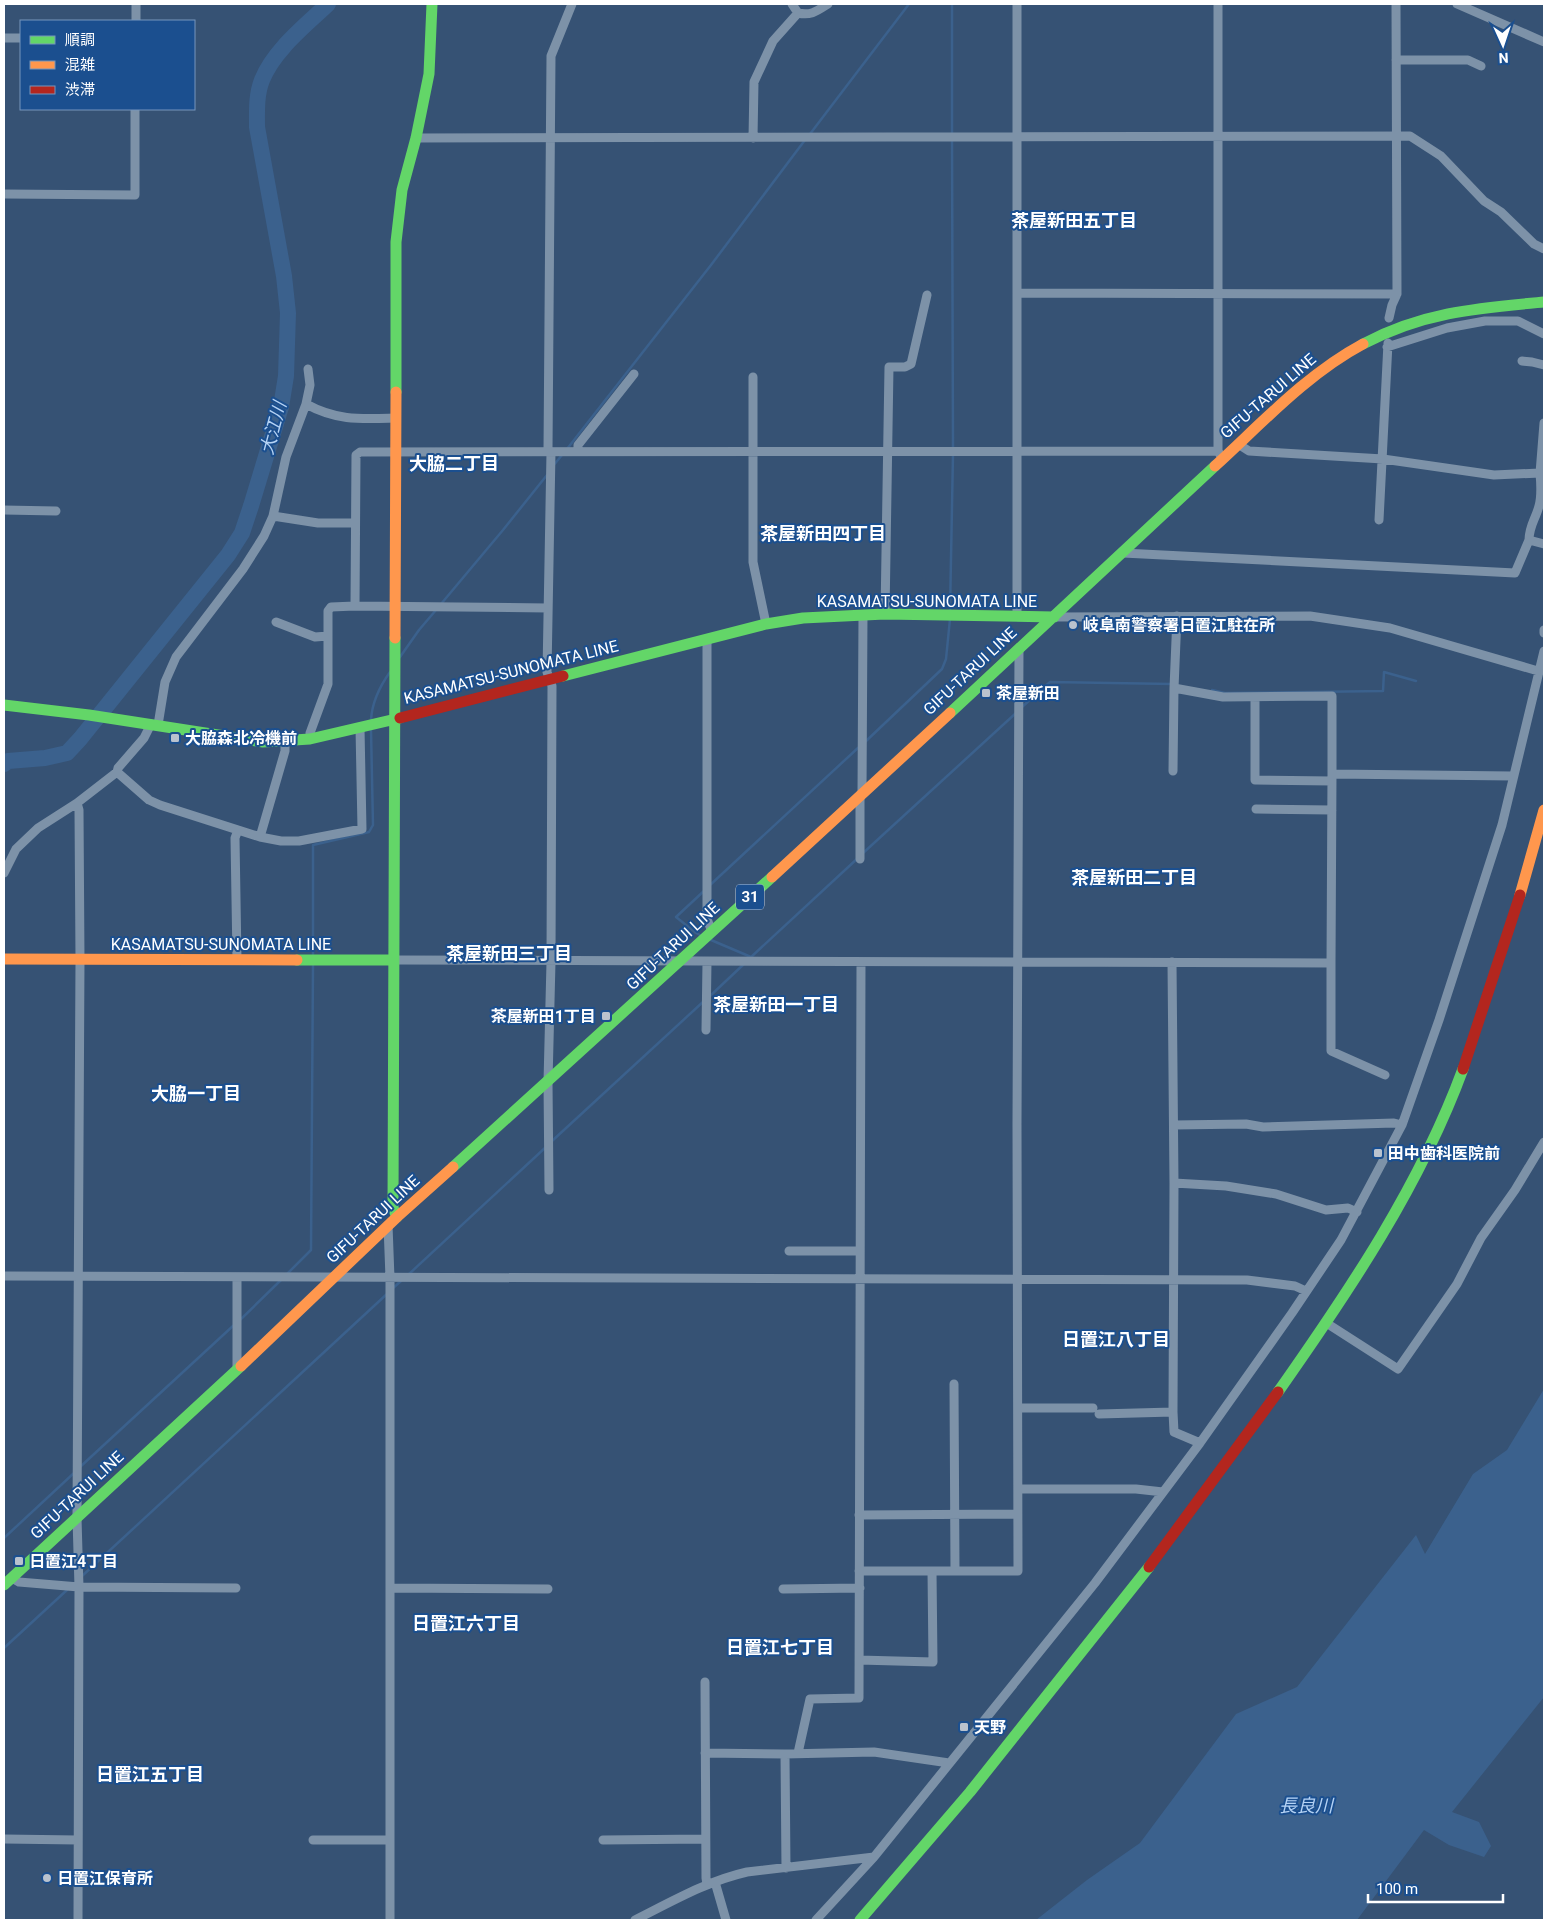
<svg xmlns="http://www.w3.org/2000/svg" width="1548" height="1924" font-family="Roboto,'Noto Sans JP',sans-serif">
  <rect width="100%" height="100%" fill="#365274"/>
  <!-- water -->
  <path fill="#3b618d" d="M 1544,1389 L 1544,1697 L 1452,1812 L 1479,1822 L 1491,1846 L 1484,1857 L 1449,1845 L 1424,1830 L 1357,1920 L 1036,1920 L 1087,1880 L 1140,1843 L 1236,1714 L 1297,1687 L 1416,1535 L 1425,1554 L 1473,1474 L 1507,1450 Z"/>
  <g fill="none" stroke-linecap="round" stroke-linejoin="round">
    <!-- stream -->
    <path stroke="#3b618d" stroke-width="2.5" d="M 952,4 L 952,134
      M 810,134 L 909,4
      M 952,139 L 953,449
      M 567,449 L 711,265 L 805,140
      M 553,466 L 562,455
      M 441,604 L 503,530 L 547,475
      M 950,611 L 953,454
      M 400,657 L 419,630 L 436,610
      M 1212,690 L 1225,693 L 1383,691 L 1384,672 L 1416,681
      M 1022,707 L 1050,682 L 1172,684
      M 371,720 C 372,702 380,686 390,672
      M 865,742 L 942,669 L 946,659 L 950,619
      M 862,854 L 1016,713
      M 709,886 L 859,747
      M 702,936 L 696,933 L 676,917 L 705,890
      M 711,940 L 751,957
      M 313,957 L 313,845 L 369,832 L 373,825 L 371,730
      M 750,958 L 858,858
      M 710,996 L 744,964
      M 552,1141 L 704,1001
      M 287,1274 L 311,1250 L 313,965
      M 409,1274 L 546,1147
      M 392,1289 L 401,1281
      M 240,1320 L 281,1280
      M 80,1467 L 234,1325
      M 4,1538 L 74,1473
      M 82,1576 L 388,1293
      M 4,1648 L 67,1590"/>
    <!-- river -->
    <path stroke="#3b618d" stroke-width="16" d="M 4,764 L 8,761 L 45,758 L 67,753 L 80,739 L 228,555 L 242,533 L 251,506 L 281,407 L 286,376 L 288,313 L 284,276 L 257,127 C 257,112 256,95 262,80 C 274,50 305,26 328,4"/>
    <!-- street -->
    <path stroke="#7d92a8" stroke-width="9" d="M 1457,4 L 1544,42
      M 798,13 C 811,16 817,11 828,4
      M 136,21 L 136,4
      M 4,38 L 21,38
      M 1396,60 L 1468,60 L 1481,66
      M 416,138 L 1410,136 L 1441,156 L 1484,201 L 1501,212 L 1534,244 L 1544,249
      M 753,138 L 754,82 L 773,41 L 798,13 L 792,4
      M 4,194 L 135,195 L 135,109
      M 1017,293 L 1397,294
      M 1389,318 L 1392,305 L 1397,294 L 1396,4
      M 1387,347 L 1447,328 L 1485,321 L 1518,321 L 1544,334
      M 1522,361 L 1532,362 L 1544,365
      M 753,377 L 753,562 L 766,624
      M 306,404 C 337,421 361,419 395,418
      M 1238,444 L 1249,451 L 1383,459 L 1494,475 L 1540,473 C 1541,484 1542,495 1539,506 C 1536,518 1529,526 1529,540 L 1544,544
      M 548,450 L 551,56 L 572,4
      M 578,451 L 578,445 L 634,374
      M 1218,451 L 1218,4
      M 1540,473 L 1544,423
      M 4,510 L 56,511
      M 273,516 L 318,523 L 355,523
      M 1379,520 L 1388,343
      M 1123,553 L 1515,573 L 1529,540
      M 355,606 L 548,608
      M 885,614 L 889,367 L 905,367 L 911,364 L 927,295
      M 1017,615 L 1017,4
      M 1054,617 L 1310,616 L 1390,628 L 1538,671
      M 276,622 L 315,637 L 328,636
      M 1544,630 L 1544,633
      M 707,639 L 707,919 L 712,932
      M 1174,688 L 1223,697 L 1332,696 L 1332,774
      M 1255,697 L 1255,780 L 1332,781
      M 158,725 L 165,682 L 176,657 L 243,569 L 264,536 L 273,516 L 286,457 L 306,404 L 310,385 L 308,369
      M 310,739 L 310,733 L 328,684 L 328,611 L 331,607 L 355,606 L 356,455 L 360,452 L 1218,451 L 1222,458
      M 1173,771 L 1174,688 L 1177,616
      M 117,772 L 149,800 L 160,805 L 260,837 L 281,841 L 299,841 L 362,829 L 360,728
      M 862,793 L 863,615
      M 860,795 L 860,859
      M 77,803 L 79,810 L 80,960 L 77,1518 L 79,1587 L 78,1920
      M 1256,809 L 1332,810
      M 260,837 L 285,751 L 285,742
      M 4,873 L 16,849 L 38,828 L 77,803 L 117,772 L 118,768 L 144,738 L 151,724
      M 237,960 L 235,838 L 238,830
      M 394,960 L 1331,963 L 1332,774 L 1513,776
      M 1172,962 L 1174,1183 L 1173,1412 L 1174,1432 L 1200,1443
      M 1331,963 L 1331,1051 L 1385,1075
      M 706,1030 L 707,962
      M 1174,1125 L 1246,1124 L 1263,1127 L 1394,1123 L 1402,1125
      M 1174,1183 L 1226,1186 L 1276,1194 L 1326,1210 L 1348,1208 L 1357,1212
      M 549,1190 L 548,1082 L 551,962 L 552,686 L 547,672 L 551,452
      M 388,1225 L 390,1278 L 390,1920
      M 789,1251 L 860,1251
      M 4,1276 L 1247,1280 L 1295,1286 L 1306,1291
      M 237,1277 L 237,1370
      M 1331,1326 L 1398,1369 L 1457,1284 L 1481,1238 L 1515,1190 L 1544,1142
      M 954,1384 L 955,1571
      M 1018,1408 L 1093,1408
      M 1099,1414 L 1173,1412
      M 1018,1489 L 1136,1489 L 1163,1492
      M 859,1515 L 1017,1514
      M 859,1571 L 1018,1571 L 1017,1125 L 1019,649
      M 12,1578 L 19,1582 L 79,1587 L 236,1588
      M 390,1588 L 548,1589
      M 783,1589 L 860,1588
      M 859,1660 L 933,1662 L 932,1571
      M 705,1682 L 706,1878 L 707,1884
      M 705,1753 L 785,1754 L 874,1752 L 949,1763
      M 798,1753 L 810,1699 L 859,1698 L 861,962
      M 785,1754 L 786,1868
      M 4,1839 L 78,1840
      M 313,1840 L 390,1840
      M 603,1840 L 705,1839
      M 715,1882 L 726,1920
      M 635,1920 C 671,1902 707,1881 747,1872 L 874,1857
      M 816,1920 L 874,1857 L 1095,1583 L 1200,1443 L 1292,1313 L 1341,1240 L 1402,1125 L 1439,1020 L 1502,825 L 1544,651"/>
    <!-- fast -->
    <path stroke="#63d668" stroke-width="11" d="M 1363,344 C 1423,312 1478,308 1544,302
      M 396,392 L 396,242 L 402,190 L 416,138 L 429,74 L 432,4
      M 395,638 L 393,1208 L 397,1217
      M 563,676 L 766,624 L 803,618 L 885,614 L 1054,617
      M 4,705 L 89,715 L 263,742 L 310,739 L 400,718
      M 950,713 L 1215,466
      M 297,960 L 394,960
      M 453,1167 L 772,877
      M 1278,1392 C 1349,1291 1420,1186 1463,1069
      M 4,1585 L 241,1366
      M 860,1920 L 970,1792 L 1149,1567"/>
    <!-- slow -->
    <path stroke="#ff974d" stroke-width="11" d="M 1215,466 C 1262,423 1307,374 1363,344
      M 395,638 L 396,392
      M 772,877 L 950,713
      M 1520,895 L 1544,810
      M 4,959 L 297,960
      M 241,1366 L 397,1217 L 453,1167"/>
    <!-- jam -->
    <path stroke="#b3261e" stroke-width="11" d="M 400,718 L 563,676
      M 1463,1069 L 1520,895
      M 1149,1567 L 1278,1392"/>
  </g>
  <!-- markers -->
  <g fill="#b9c2ce" stroke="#1b4f8f" stroke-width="2">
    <circle cx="1073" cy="625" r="5"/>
    <rect x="981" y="688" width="10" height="10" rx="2.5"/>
    <rect x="170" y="733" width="10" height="10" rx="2.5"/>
    <rect x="601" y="1011" width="10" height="10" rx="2.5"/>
    <rect x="1373" y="1148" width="10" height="10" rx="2.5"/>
    <rect x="14" y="1556" width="10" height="10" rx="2.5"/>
    <rect x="959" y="1722" width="10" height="10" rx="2.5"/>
    <circle cx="47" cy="1878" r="5"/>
  </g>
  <g text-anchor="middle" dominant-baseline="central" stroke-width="4" stroke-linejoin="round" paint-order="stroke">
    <!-- shield labels -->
    <rect fill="#1b4f8f" stroke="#bbcadd" stroke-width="1" x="736" y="884.5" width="28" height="25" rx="4"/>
    <g font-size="15" font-weight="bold" fill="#fff">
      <text x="750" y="897">31</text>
    </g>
    <!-- street labels -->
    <g font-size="16" fill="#fff" stroke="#1b4f8f">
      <text transform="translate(1268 396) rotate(-41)">GIFU-TARUI LINE</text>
      <text x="927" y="601">KASAMATSU-SUNOMATA LINE</text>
      <text transform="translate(970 671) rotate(-43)">GIFU-TARUI LINE</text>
      <text transform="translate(511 672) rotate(-14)">KASAMATSU-SUNOMATA LINE</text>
      <text x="221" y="944">KASAMATSU-SUNOMATA LINE</text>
      <text transform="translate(673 946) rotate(-43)">GIFU-TARUI LINE</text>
      <text transform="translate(373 1219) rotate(-43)">GIFU-TARUI LINE</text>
      <text transform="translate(77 1495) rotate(-43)">GIFU-TARUI LINE</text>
    </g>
    <!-- poi labels -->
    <g font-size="16" font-weight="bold" fill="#fff" stroke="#1b4f8f" text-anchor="start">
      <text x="1083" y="625">岐阜南警察署日置江駐在所</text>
      <text x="996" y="693">茶屋新田</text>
      <text x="185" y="738">大脇森北冷機前</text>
      <text x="596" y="1016" text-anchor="end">茶屋新田1丁目</text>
      <text x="1388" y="1153">田中歯科医院前</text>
      <text x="29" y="1561">日置江4丁目</text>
      <text x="974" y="1727">天野</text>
      <text x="57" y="1878">日置江保育所</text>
    </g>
    <!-- neighbourhood labels -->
    <g font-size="18" font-weight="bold" fill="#fff" stroke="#1b4f8f">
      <text x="1074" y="220">茶屋新田五丁目</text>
      <text x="454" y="463">大脇二丁目</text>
      <text x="823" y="533">茶屋新田四丁目</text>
      <text x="1134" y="877">茶屋新田二丁目</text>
      <text x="509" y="953">茶屋新田三丁目</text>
      <text x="776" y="1004">茶屋新田一丁目</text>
      <text x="196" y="1093">大脇一丁目</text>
      <text x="1116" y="1339">日置江八丁目</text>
      <text x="466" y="1623">日置江六丁目</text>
      <text x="780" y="1647">日置江七丁目</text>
      <text x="150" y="1774">日置江五丁目</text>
    </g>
    <!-- water labels -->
    <g font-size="18" font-style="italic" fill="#b5d3f5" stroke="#1b4f8f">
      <text transform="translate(273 428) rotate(-75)">大江川</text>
      <text x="1306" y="1805">長良川</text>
    </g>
  </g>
  <!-- border -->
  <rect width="1548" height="1924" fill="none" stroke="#ffffff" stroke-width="10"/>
  <!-- legend -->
  <rect x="20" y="20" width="175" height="90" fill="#1b4f8f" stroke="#7695bc"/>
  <rect x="30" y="36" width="25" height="8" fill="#63d668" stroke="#7695bc"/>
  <text x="65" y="45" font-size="15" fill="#ffffff">順調</text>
  <rect x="30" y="61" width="25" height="8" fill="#ff974d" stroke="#7695bc"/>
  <text x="65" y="70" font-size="15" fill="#ffffff">混雑</text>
  <rect x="30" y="86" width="25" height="8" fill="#b3261e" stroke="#7695bc"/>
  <text x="65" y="95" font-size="15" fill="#ffffff">渋滞</text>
  <!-- north arrow -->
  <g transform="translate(1503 45) rotate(177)" stroke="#1b4f8f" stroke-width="4" paint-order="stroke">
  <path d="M0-4L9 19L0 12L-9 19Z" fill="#ffffff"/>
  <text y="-8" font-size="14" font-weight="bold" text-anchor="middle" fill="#ffffff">N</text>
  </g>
  <!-- scale -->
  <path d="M1368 1894v8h135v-8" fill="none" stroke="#ffffff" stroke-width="2.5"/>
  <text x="1376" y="1894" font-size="15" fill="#ffffff" stroke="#1b4f8f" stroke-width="4" paint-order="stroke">100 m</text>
</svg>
